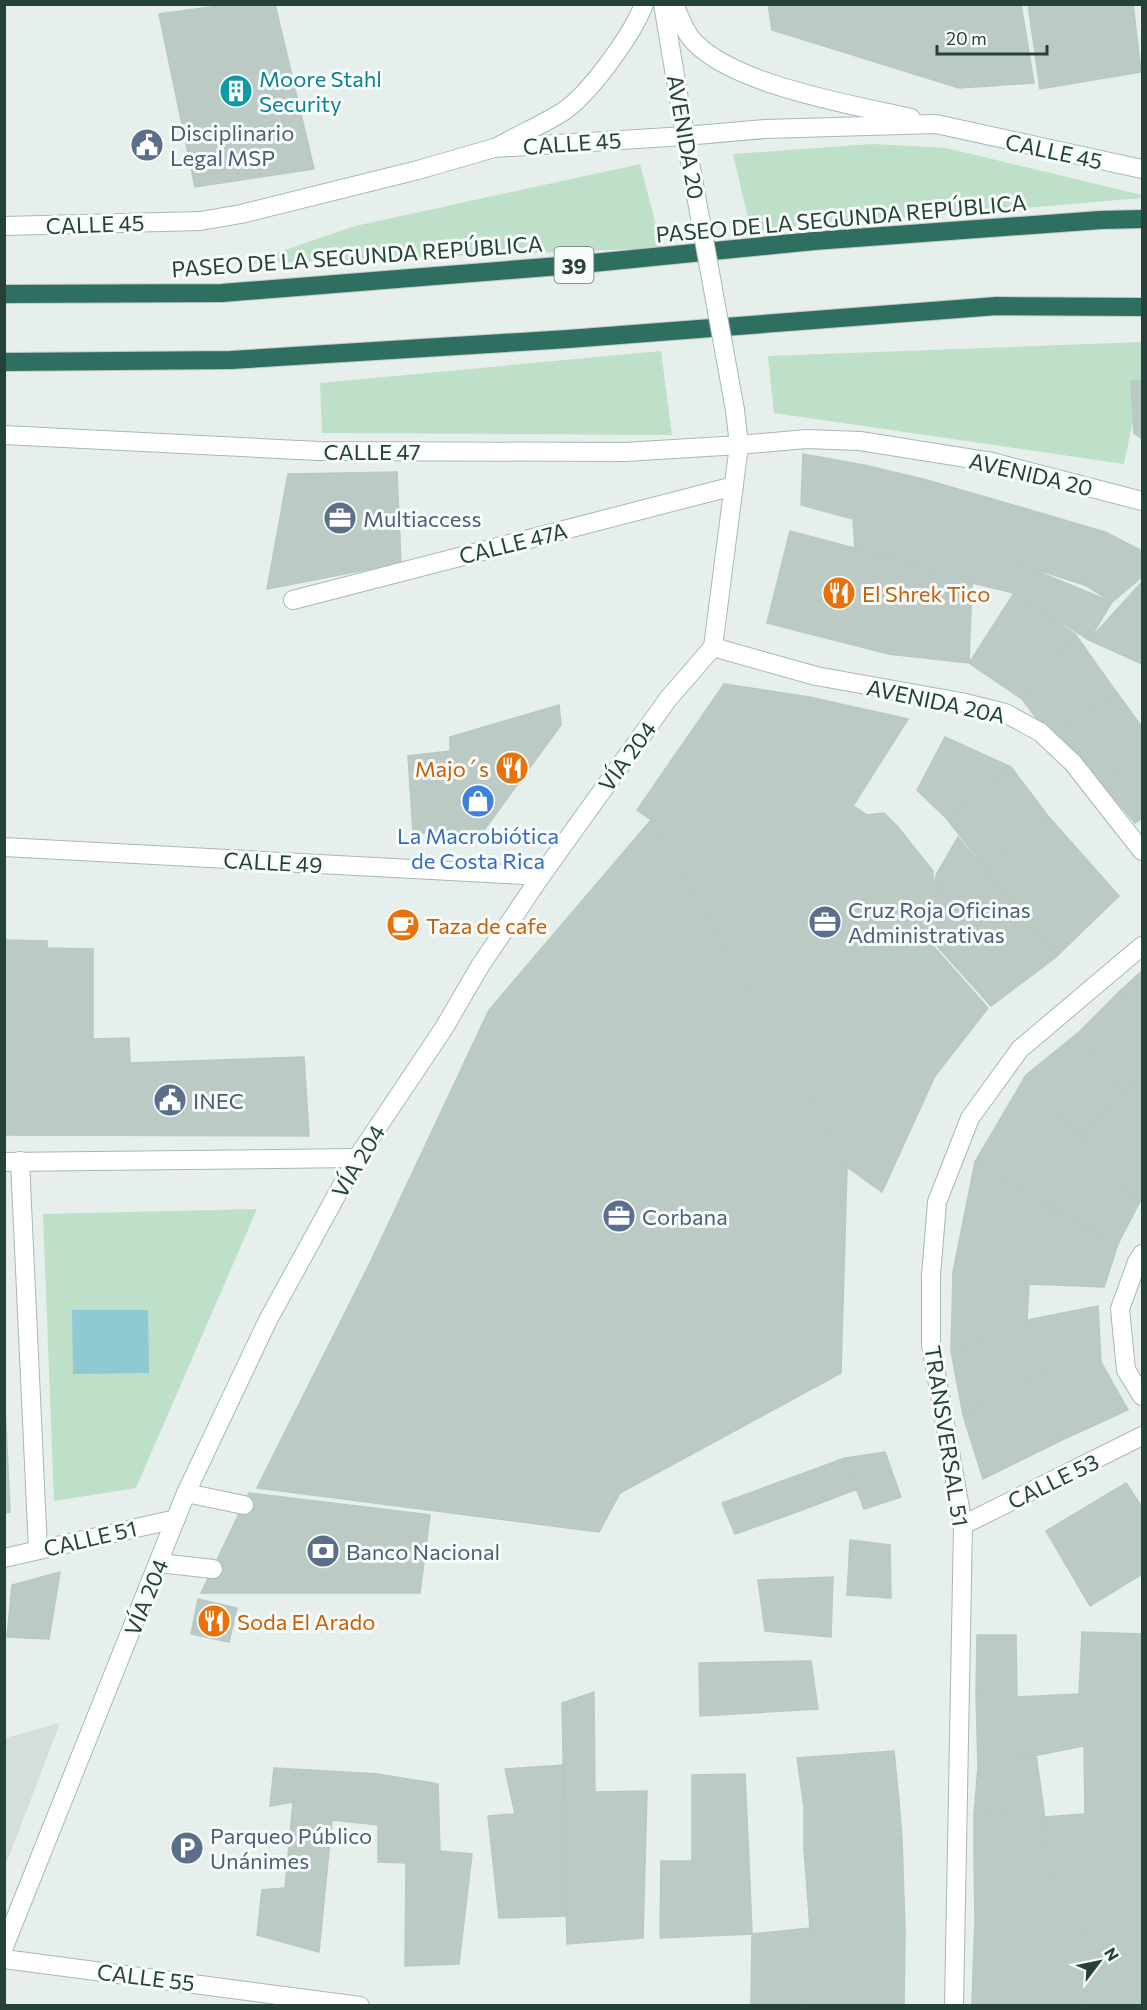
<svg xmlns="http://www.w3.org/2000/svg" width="1147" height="2010" font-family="Commissioner,sans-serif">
  <rect width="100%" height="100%" fill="#e6efeb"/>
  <!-- built -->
  <path fill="#d4dfda" d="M 60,1723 L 5,1867 L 5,1738 Z"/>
  <!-- green -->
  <path fill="#bfe0c8" d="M 872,144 L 946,148 L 1142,195 L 1142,198 L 751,231 L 733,154 Z
    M 640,164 L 662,248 L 244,264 L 355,226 Z
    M 1142,342 L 1142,377 L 1124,464 L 774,413 L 768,356 Z
    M 661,351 L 672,435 L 322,433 L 320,383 Z
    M 257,1209 L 136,1488 L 54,1501 L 43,1214 Z"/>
  <!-- water -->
  <path fill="#8ec9d4" d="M 72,1310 L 148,1310 L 149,1373 L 73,1374 Z"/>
  <!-- building -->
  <path fill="#bbcac4" stroke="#b8c9c2" stroke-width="1.5" d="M 233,4 L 275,4 L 314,169 L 195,187 L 159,14 Z
    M 768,4 L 1021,4 L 1034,83 L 959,88 L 772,30 Z
    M 1028,4 L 1133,4 L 1141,72 L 1040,89 Z
    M 1142,380 L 1142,439 L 1134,433 L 1131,381 Z
    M 803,454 L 864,465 L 853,519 L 801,505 Z
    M 864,465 L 923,479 L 911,563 L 855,550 L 853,519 Z
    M 397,472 L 401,563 L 267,589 L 288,474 Z
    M 923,479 L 989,498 L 972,583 L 911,563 Z
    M 989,498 L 1037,512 L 1014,593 L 972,583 Z
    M 1037,512 L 1105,532 L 1085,585 L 1022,565 Z
    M 790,531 L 911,563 L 889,654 L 767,623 Z
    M 1105,532 L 1142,551 L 1142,577 L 1112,602 L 1085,585 Z
    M 911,563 L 972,583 L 969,663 L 889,654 Z
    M 1022,565 L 1112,602 L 1089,640 L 1014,593 Z
    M 1142,582 L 1142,664 L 1089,640 Z
    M 1014,593 L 1075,634 L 1022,699 L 969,663 Z
    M 1075,634 L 1117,693 L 1049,735 L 1022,699 Z
    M 724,684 L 809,697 L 908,719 L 853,806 L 867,815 L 884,813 L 897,826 L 933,871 L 933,881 L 954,907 L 926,938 L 988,1008 L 935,1076 L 882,1192 L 847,1167 L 770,1024 L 651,820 L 637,810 Z
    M 1117,693 L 1142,727 L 1142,754 L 1101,783 L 1049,735 Z
    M 559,705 L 561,725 L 482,833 L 413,833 L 408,756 L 450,751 L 450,737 Z
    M 945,737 L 1011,767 L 947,819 L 917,790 Z
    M 1142,754 L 1142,818 L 1135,823 L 1101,783 Z
    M 1011,767 L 1048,816 L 985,868 L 947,819 Z
    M 1048,816 L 1119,896 L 1057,956 L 985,868 Z
    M 651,820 L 770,1024 L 847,1167 L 841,1373 L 620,1493 L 599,1532 L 257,1488 L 369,1265 L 489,1010 Z
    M 958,837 L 1056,957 L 991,1006 L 929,937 L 956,907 L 935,881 L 936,875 Z
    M 4,940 L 47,941 L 47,948 L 93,949 L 93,1029 L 4,1030 Z
    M 1142,971 L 1142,1021 L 1121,990 Z
    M 1121,990 L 1142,1021 L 1142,1075 L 1121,1092 L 1079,1032 Z
    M 93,1029 L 93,1039 L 129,1038 L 130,1063 L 304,1057 L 309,1136 L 4,1135 L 4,1030 Z
    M 1079,1032 L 1121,1092 L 1080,1137 L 1026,1075 Z
    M 1026,1075 L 1080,1137 L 1051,1208 L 975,1162 Z
    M 1142,1075 L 1142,1120 L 1121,1092 Z
    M 1121,1092 L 1142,1120 L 1142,1200 L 1139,1203 L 1080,1137 Z
    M 1080,1137 L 1139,1203 L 1118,1244 L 1051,1208 Z
    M 975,1162 L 1051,1208 L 1029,1284 L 953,1272 Z
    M 1051,1208 L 1118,1244 L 1104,1287 L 1029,1284 Z
    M 953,1272 L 1029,1284 L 1027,1320 L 951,1351 Z
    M 1098,1306 L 1101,1362 L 1042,1373 L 1027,1320 Z
    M 1027,1320 L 1042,1373 L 963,1415 L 951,1351 Z
    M 1101,1362 L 1128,1410 L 1062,1440 L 1042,1373 Z
    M 1042,1373 L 1062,1440 L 983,1479 L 963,1415 Z
    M 4,1382 L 10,1512 L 4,1513 Z
    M 885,1452 L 901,1497 L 864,1509 L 845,1458 Z
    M 845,1458 L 857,1489 L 805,1509 L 796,1476 Z
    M 796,1476 L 805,1509 L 735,1534 L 722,1503 Z
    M 1126,1483 L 1142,1507 L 1142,1574 L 1090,1606 L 1046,1531 Z
    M 249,1493 L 430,1515 L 420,1593 L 201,1593 Z
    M 850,1540 L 890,1545 L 891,1598 L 847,1595 Z
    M 60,1572 L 49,1639 L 7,1637 L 12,1585 Z
    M 833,1577 L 831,1637 L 765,1631 L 758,1580 Z
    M 198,1599 L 237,1608 L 229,1642 L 191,1634 Z
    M 1082,1632 L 1142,1634 L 1142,1697 L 1079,1694 Z
    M 977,1635 L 1016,1635 L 1017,1697 L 976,1694 Z
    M 811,1661 L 818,1709 L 700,1716 L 699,1663 Z
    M 594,1692 L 595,1792 L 647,1791 L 643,1938 L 567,1944 L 562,1703 Z
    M 976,1694 L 1017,1697 L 1079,1694 L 1084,1746 L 978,1767 Z
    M 1079,1694 L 1142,1697 L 1142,1753 L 1084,1746 Z
    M 1084,1746 L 1142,1753 L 1142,1813 L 1085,1814 Z
    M 894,1751 L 899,1801 L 804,1807 L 797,1758 Z
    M 1036,1755 L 1043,1804 L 974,1814 L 978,1767 Z
    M 564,1765 L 567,1916 L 499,1918 L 488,1816 L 515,1814 L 505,1769 Z
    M 274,1768 L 378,1774 L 378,1825 L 332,1820 L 319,1952 L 257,1935 L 262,1890 L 285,1888 L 293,1802 L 270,1806 Z
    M 378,1774 L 438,1784 L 440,1851 L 472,1854 L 459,1964 L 405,1966 L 406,1863 L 378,1862 Z
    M 745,1774 L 749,1861 L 692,1861 L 692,1775 Z
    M 899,1801 L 902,1839 L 804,1849 L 804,1807 Z
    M 1043,1804 L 1048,1845 L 974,1856 L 974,1814 Z
    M 1142,1813 L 1142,1877 L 1051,1880 L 1046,1817 L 1085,1814 Z
    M 902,1839 L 905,1930 L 810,1928 L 804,1849 Z
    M 1048,1845 L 1051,1880 L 1083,1879 L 1085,1933 L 975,1920 L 974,1856 Z
    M 661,1861 L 749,1861 L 752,1934 L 660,1938 Z
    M 1142,1877 L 1142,1933 L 1085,1933 L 1083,1879 Z
    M 975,1920 L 1085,1933 L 1086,1979 L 973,1972 Z
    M 810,1928 L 905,1930 L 904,2006 L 805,2006 Z
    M 810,1928 L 805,2006 L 751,2006 L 752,1934 Z
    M 1085,1933 L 1142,1933 L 1142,2006 L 1086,2006 Z
    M 973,1972 L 1086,1979 L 1086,2006 L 972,2006 Z"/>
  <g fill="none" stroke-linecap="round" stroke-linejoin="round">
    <defs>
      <path id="lane" d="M 293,600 L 734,486
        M 20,1161 L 38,1550
        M 4,1162 L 357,1158
        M 186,1493 L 244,1505
        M 159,1563 L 213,1569"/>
      <path id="street" d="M 739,445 L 806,439 L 860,441 L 992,462 L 1142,501
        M 713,647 L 816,676 L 961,702 L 1005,713 L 1040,732 L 1073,763 L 1142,851
        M 4,847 L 541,876
        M 1142,1254 L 1137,1262 L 1120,1309 L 1126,1370 L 1142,1396
        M 963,1525 L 1142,1436
        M 4,1558 L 176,1519
        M 4,1959 L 360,2006
        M 954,2006 L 963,1525 L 931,1345 L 931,1276 L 937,1202 L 970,1118 L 1020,1049 L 1142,946"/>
      <path id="secondary" d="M 663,4 L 687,147
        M 674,4 C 679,15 683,28 690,37 C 726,84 854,105 911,118
        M 499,146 C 520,134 544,124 564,111 C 590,93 633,34 644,4
        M 4,226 L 200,221 L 241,214 L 418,170 L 494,148 L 685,136 L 765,129 L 936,124 L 1142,169
        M 4,435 L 318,451 L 625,452 L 739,445
        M 4,1947 L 186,1493 L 268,1320 L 357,1158 L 444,1028 L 480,966 L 541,876 L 668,699 L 713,647 L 739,445 L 735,410"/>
      <path id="highway" d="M 4,294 L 222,293 L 572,265 L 814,241 L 1101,220 L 1142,219
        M 4,362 L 231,360 L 568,339 L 997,306 L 1142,307"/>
    </defs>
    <!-- lane casing -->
    <use href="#lane" stroke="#a8b8b2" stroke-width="20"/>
    <!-- street casing -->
    <use href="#street" stroke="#a8b8b2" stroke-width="20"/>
    <!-- secondary casing -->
    <use href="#secondary" stroke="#a4bbb3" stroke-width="20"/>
    <!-- highway casing -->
    <use href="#highway" stroke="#c2cac8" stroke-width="20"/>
    <!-- lane -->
    <use href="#lane" stroke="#fff" stroke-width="18"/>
    <!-- street -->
    <use href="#street" stroke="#fff" stroke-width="18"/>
    <!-- secondary -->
    <use href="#secondary" stroke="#fff" stroke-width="18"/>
    <!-- highway -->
    <use href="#highway" stroke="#2f6f62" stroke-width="18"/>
    <defs>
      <path id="secondary-bridge" d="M 689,157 L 735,410"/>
    </defs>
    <!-- secondary-bridge casing -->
    <use href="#secondary-bridge" stroke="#a4bbb3" stroke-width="20" stroke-linecap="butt"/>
    <!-- secondary-bridge -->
    <use href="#secondary-bridge" stroke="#fff" stroke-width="18"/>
  </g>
  <!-- icons -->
  <defs>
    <symbol id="building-disc" viewBox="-11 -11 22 22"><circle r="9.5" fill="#0f9aa8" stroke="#f7fbf9"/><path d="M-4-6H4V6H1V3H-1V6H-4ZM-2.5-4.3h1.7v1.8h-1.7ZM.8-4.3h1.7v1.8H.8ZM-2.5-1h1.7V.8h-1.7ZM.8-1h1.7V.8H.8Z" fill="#fff"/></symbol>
    <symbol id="civic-disc" viewBox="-11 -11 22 22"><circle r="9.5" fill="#5c6f8a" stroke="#f7fbf9"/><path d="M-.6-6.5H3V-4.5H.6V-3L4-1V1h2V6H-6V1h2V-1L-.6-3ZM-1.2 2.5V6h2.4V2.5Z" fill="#fff"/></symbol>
    <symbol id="office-disc" viewBox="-11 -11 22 22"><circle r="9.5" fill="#5c6f8a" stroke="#f7fbf9"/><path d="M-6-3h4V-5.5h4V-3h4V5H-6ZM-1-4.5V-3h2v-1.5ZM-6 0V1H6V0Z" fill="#fff"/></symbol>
    <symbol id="restaurant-disc" viewBox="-11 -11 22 22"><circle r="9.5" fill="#e8710a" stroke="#f7fbf9"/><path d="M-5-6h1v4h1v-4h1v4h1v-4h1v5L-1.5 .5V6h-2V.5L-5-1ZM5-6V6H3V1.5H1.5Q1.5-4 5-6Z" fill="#fff"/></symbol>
    <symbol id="shop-disc" viewBox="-11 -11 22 22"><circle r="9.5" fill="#3f7fe0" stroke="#f7fbf9"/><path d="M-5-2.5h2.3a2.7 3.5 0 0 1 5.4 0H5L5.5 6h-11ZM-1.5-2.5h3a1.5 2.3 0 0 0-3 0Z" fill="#fff"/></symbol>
    <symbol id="cafe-disc" viewBox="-11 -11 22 22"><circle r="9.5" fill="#e8710a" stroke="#f7fbf9"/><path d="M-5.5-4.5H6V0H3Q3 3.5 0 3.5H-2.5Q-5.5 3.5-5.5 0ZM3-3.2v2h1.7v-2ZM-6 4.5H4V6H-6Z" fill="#fff"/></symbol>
    <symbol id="bank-disc" viewBox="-11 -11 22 22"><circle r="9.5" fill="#5c6f8a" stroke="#f7fbf9"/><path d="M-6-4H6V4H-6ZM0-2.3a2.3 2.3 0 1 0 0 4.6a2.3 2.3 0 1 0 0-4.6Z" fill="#fff"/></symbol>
    <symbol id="parking-disc" viewBox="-11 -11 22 22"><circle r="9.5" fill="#5c6f8a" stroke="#f7fbf9"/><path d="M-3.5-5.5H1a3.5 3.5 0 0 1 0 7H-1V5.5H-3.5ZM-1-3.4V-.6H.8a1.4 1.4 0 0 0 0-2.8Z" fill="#fff"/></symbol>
  </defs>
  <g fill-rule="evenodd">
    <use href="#building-disc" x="217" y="72" width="38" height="38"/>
    <use href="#civic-disc" x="128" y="126" width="38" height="38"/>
    <use href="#office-disc" x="321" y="499" width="38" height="38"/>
    <use href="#restaurant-disc" x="820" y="574" width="38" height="38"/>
    <use href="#restaurant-disc" x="493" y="749" width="38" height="38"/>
    <use href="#shop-disc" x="459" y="782" width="38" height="38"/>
    <use href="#office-disc" x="806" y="903" width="38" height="38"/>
    <use href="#cafe-disc" x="384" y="906" width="38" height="38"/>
    <use href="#civic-disc" x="151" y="1081" width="38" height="38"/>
    <use href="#office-disc" x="600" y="1197" width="38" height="38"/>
    <use href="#bank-disc" x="304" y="1532" width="38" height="38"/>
    <use href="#restaurant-disc" x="195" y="1602" width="38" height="38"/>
    <use href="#parking-disc" x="168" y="1829" width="38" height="38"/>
  </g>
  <g text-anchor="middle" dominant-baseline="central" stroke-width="6" stroke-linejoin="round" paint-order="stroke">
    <!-- shield labels -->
    <rect fill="#f7fbf9" stroke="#637a73" stroke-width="1.5" x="554.5" y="247" width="39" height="36" rx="4.5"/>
    <g font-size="21" font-weight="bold" fill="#24423a">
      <text x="574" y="265">39</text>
    </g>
    <!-- culture labels -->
    <g font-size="22" fill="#0d838f" stroke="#f7fbf9" text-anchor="start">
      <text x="259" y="78">Moore Stahl<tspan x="259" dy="25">Security</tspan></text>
    </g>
    <!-- service labels -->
    <g font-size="22" fill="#4e5e75" stroke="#f7fbf9" text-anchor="start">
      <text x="170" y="132">Disciplinario<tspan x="170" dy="25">Legal MSP</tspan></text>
      <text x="363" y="518">Multiaccess</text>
      <text x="848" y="909">Cruz Roja Oficinas<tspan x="848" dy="25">Administrativas</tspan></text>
      <text x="193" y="1100">INEC</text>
      <text x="642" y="1216">Corbana</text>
      <text x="346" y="1551">Banco Nacional</text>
      <text x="210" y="1835">Parqueo Público<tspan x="210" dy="25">Unánimes</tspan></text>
    </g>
    <!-- street labels -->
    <g font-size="22" fill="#24423a" stroke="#f7fbf9">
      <text transform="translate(686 137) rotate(80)">AVENIDA 20</text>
      <text transform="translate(572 143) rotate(-4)">CALLE 45</text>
      <text transform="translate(1054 151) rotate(12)">CALLE 45</text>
      <text transform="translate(841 218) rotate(-5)">PASEO DE LA SEGUNDA REPÚBLICA</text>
      <text transform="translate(95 224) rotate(-2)">CALLE 45</text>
      <text transform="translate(357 256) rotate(-4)">PASEO DE LA SEGUNDA REPÚBLICA</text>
      <text x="372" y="451">CALLE 47</text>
      <text transform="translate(1031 474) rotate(13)">AVENIDA 20</text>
      <text transform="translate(513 543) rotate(-14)">CALLE 47A</text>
      <text transform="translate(936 701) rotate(12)">AVENIDA 20A</text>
      <text transform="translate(627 756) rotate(-54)">VÍA 204</text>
      <text transform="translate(273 862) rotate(3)">CALLE 49</text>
      <text transform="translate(358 1161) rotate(-59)">VÍA 204</text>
      <text transform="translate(947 1436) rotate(81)">TRANSVERSAL 51</text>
      <text transform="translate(1053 1481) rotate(-26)">CALLE 53</text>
      <text transform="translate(90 1538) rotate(-13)">CALLE 51</text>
      <text transform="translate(146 1597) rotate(-68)">VÍA 204</text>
      <text transform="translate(146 1977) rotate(7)">CALLE 55</text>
    </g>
    <!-- food labels -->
    <g font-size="22" fill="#c56008" stroke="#f7fbf9" text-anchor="start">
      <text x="862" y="593">El Shrek Tico</text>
      <text x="489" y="768" text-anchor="end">Majo´s</text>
      <text x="426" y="925">Taza de cafe</text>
      <text x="237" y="1621">Soda El Arado</text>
    </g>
    <!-- shop labels -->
    <g font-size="22" fill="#366cbe" stroke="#f7fbf9">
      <text x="478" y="835">La Macrobiótica<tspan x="478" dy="25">de Costa Rica</tspan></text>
    </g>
  </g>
  <!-- border -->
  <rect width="1147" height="2010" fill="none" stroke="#24423a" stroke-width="12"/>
  <!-- north arrow -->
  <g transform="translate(1099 1962) rotate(58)" stroke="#f7fbf9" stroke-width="4.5" paint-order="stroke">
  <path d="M0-4.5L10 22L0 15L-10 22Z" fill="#24423a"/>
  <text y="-9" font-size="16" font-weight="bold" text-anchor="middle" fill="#24423a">N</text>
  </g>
  <!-- scale -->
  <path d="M937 45v9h110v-9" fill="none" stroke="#24423a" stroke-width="3"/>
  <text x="946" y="45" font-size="18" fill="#24423a" stroke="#f7fbf9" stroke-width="4.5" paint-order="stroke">20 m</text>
</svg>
